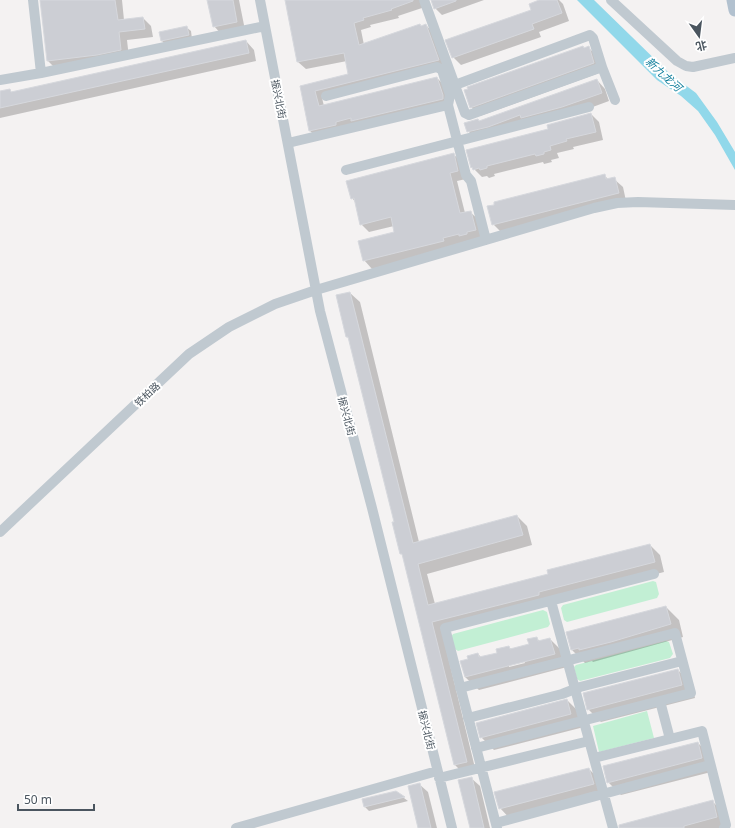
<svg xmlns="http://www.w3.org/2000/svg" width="735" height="828" font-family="'Noto Sans','Noto Sans SC',sans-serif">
  <rect width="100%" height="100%" fill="#f4f2f2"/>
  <!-- green -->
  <path fill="#c2efd4" d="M 653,581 L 656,582 L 659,594 L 657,598 L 567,622 L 564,620 L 561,608 L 563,605 Z
    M 543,610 L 547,612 L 550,624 L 548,627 L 458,651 L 455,649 L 451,637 L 453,634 Z
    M 666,641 L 669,642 L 673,654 L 670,658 L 580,681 L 577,679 L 574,667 L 576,665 Z
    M 647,711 L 654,738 L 599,752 L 593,726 Z"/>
  <!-- water -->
  <path fill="#91d8ea" d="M 577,0 L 594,0 L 669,73 L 696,93 L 717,122 L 735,152 L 735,170 L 715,135 L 698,111 L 681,96 L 657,80 Z"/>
  <!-- shadow -->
  <path fill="#0003" fill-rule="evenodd" d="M 40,0 L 122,0 L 124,20 L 143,18 L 151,26 L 153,37 L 127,40 L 129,58 L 56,69 L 48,61 Z
    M 209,0 L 239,0 L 245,30 L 222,35 L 214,26 Z
    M 286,0 L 423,0 L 425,7 L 398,16 L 399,18 L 370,25 L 371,27 L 361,30 L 364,45 L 426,25 L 433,33 L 446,68 L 322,98 L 324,106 L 437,78 L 445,86 L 450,104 L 318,138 L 310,131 L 301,87 L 349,75 L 347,61 L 306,69 L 298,62 Z
    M 432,0 L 484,0 L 442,15 L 435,8 Z
    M 542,0 L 559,0 L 563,4 L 569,21 L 539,32 L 541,37 L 461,65 L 453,57 L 532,10 Z
    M 186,27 L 191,31 L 192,39 L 166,45 L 162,41 Z
    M 246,41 L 254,50 L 256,61 L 0,118 L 0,92 L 9,90 L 12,93 Z
    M 588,47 L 597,56 L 602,72 L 480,116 L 471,107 Z
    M 597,80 L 605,89 L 609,101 L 571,115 L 477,140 L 468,131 L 480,122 Z
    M 591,114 L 599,122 L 603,140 L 573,147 L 574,149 L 557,153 L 559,158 L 551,160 L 552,162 L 544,164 L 543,162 L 494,174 L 495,176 L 489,178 L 487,176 L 482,177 L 472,167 L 467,150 L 550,130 Z
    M 453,154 L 462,162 L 466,179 L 457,181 L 465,213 L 470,212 L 479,220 L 483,238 L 372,269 L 364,260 L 395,233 L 394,226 L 369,232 L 361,224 L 356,203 L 352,198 Z
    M 605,176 L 609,180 L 614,179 L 623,187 L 626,201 L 501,232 L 493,224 Z
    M 350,293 L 360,302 L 419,542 L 517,516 L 527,526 L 532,545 L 427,574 L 435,604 L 550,575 L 650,545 L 660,555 L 664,572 L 548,602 L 442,632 L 476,772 L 465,775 L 455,765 L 403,556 L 401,553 L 395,522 L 350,339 L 347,337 Z
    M 666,607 L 679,620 L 683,637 L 593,662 L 592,661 L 585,663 L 572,650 L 567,633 Z
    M 536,638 L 540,641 L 550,639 L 563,652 L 567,667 L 479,690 L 465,677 L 461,662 L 469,660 L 478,654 L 482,658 L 498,654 L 509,647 L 511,649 L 530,645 ZM 524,661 L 525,663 L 509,667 L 509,665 Z
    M 678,670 L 691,683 L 695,698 L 601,722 L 588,709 Z
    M 567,700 L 580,713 L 584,727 L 494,750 L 481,737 Z
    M 698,743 L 711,756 L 715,771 L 621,795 L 608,782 Z
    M 589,769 L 602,782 L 607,797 L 513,822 L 500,808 Z
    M 471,778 L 480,786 L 490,828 L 471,828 Z
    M 419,784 L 428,792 L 437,828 L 419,828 Z
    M 396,792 L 408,801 L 369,811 L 365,807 Z
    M 713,802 L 726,815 L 729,828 L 620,828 Z"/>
  <!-- building -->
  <path fill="#ccced4" stroke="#d6d8dd" d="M 40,0 L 115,0 L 118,20 L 143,17 L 145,29 L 119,32 L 121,50 L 97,55 L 47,61 Z
    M 207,0 L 233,0 L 237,22 L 213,27 Z
    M 285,0 L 413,0 L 413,1 L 391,9 L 392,10 L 363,18 L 364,20 L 354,23 L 359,45 L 420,24 L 421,26 L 426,24 L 439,60 L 315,91 L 319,106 L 437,77 L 443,95 L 443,99 L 351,121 L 351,118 L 336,122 L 336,125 L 309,131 L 300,86 L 348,74 L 344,53 L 297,62 Z
    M 431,0 L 456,0 L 456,1 L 434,9 Z
    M 539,0 L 557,0 L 562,13 L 532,24 L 534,29 L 452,58 L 445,40 L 531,10 L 529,4 Z
    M 187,26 L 189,35 L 161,41 L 159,32 Z
    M 246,40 L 249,53 L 0,108 L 0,91 L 10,89 L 11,92 Z
    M 583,46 L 584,48 L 589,46 L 594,63 L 470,108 L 464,90 L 468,89 L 467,87 Z
    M 597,79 L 602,93 L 562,107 L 521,118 L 520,115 L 488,127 L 467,132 L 464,123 L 478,119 L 479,121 Z
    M 591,113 L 596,132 L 566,139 L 567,141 L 550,146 L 551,150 L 544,152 L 544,154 L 536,156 L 535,154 L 487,166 L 487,168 L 480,170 L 479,168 L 473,170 L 472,167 L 471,168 L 466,150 L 548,129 L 547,125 Z
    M 454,153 L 458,171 L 450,173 L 460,213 L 471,211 L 476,230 L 467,232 L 467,234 L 459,236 L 459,234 L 443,238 L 444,241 L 363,261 L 358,241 L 394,232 L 391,217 L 360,225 L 354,198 L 351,199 L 346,181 Z
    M 605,174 L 606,179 L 615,177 L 619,193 L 492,225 L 487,206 L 494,205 L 494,202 Z
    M 350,292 L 413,543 L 517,515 L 523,535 L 418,564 L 428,605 L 548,574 L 547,570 L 650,544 L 655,562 L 539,592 L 539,595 L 432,622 L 467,762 L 454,765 L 402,554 L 400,554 L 392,522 L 394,522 L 348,337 L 346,337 L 336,295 Z
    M 666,606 L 671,624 L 611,642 L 579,650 L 579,648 L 571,650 L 566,632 Z
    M 537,637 L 538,641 L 550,638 L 555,654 L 465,677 L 460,661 L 468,659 L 467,656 L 478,653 L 479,657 L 497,653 L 496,649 L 509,646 L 510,649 L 529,644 L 527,639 Z
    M 678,669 L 682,685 L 587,710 L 583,693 Z
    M 567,699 L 571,714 L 480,738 L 476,723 Z
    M 698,742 L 702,758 L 607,783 L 603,766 Z
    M 589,768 L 594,784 L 499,809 L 494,792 Z
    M 472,777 L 484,828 L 470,828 L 458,780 Z
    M 420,783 L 431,828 L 418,828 L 408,786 Z
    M 396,791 L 405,797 L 364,807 L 362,799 Z
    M 713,800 L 717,817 L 684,826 L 684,828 L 619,828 L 619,825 Z"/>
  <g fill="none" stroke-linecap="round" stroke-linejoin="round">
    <!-- minor -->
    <path stroke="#c0c9d0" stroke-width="10" d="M 33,0 L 41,73
      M 260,0 L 320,311 L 372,508 L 452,828
      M 424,0 L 465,113 L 469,115 L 602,67
      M 611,0 L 677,61 L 686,66 L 693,67 L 735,58
      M 0,80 L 41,73 L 265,26
      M 455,85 L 590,35 L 593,38 L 602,67 L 615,100
      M 326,96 L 437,67 L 442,70 L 450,95 L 448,105
      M 288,143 L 448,105 L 466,175 L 471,181 L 486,240
      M 346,170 L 589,107
      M 0,532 L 189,354 L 229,327 L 275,304 L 316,290 L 594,208 L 617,203 L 638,202 L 735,205
      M 551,601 L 613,828
      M 460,688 L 675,633 L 691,693 L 476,748
      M 660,701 L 670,739
      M 468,718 L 562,694 L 580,687 L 682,661
      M 594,758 L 702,731 L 726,825 L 724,828
      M 439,778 L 589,741
      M 496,823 L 710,765
      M 236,828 L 437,771
      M 497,828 L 445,628 L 654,574"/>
    <!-- major -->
    <path stroke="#b2c1cf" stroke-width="13" d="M 733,0 L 735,10"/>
  </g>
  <g text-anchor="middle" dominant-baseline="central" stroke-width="4" stroke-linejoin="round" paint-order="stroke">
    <!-- street labels -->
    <g font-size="10" fill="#4a555f" stroke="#fff">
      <text transform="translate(279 99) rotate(79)">振兴北街</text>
      <text transform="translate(147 394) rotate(-43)">铁柏路</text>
      <text transform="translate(347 416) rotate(75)">振兴北街</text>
      <text transform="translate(427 730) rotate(76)">振兴北街</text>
    </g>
    <!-- water labels -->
    <g font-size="11" font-style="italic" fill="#117f9c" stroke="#fff">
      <text transform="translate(664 74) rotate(42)">新九龙河</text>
    </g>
  </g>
  <!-- north arrow -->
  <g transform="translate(699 36) rotate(166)" stroke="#ffffff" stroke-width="3" paint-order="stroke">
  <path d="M0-3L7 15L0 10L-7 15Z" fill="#4a555f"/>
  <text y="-6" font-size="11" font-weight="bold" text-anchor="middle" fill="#4a555f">北</text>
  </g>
  <!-- scale -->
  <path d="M18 804v6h76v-6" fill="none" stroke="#4a555f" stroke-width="2"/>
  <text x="24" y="804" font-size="12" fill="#4a555f" stroke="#ffffff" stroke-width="3" paint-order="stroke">50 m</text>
</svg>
